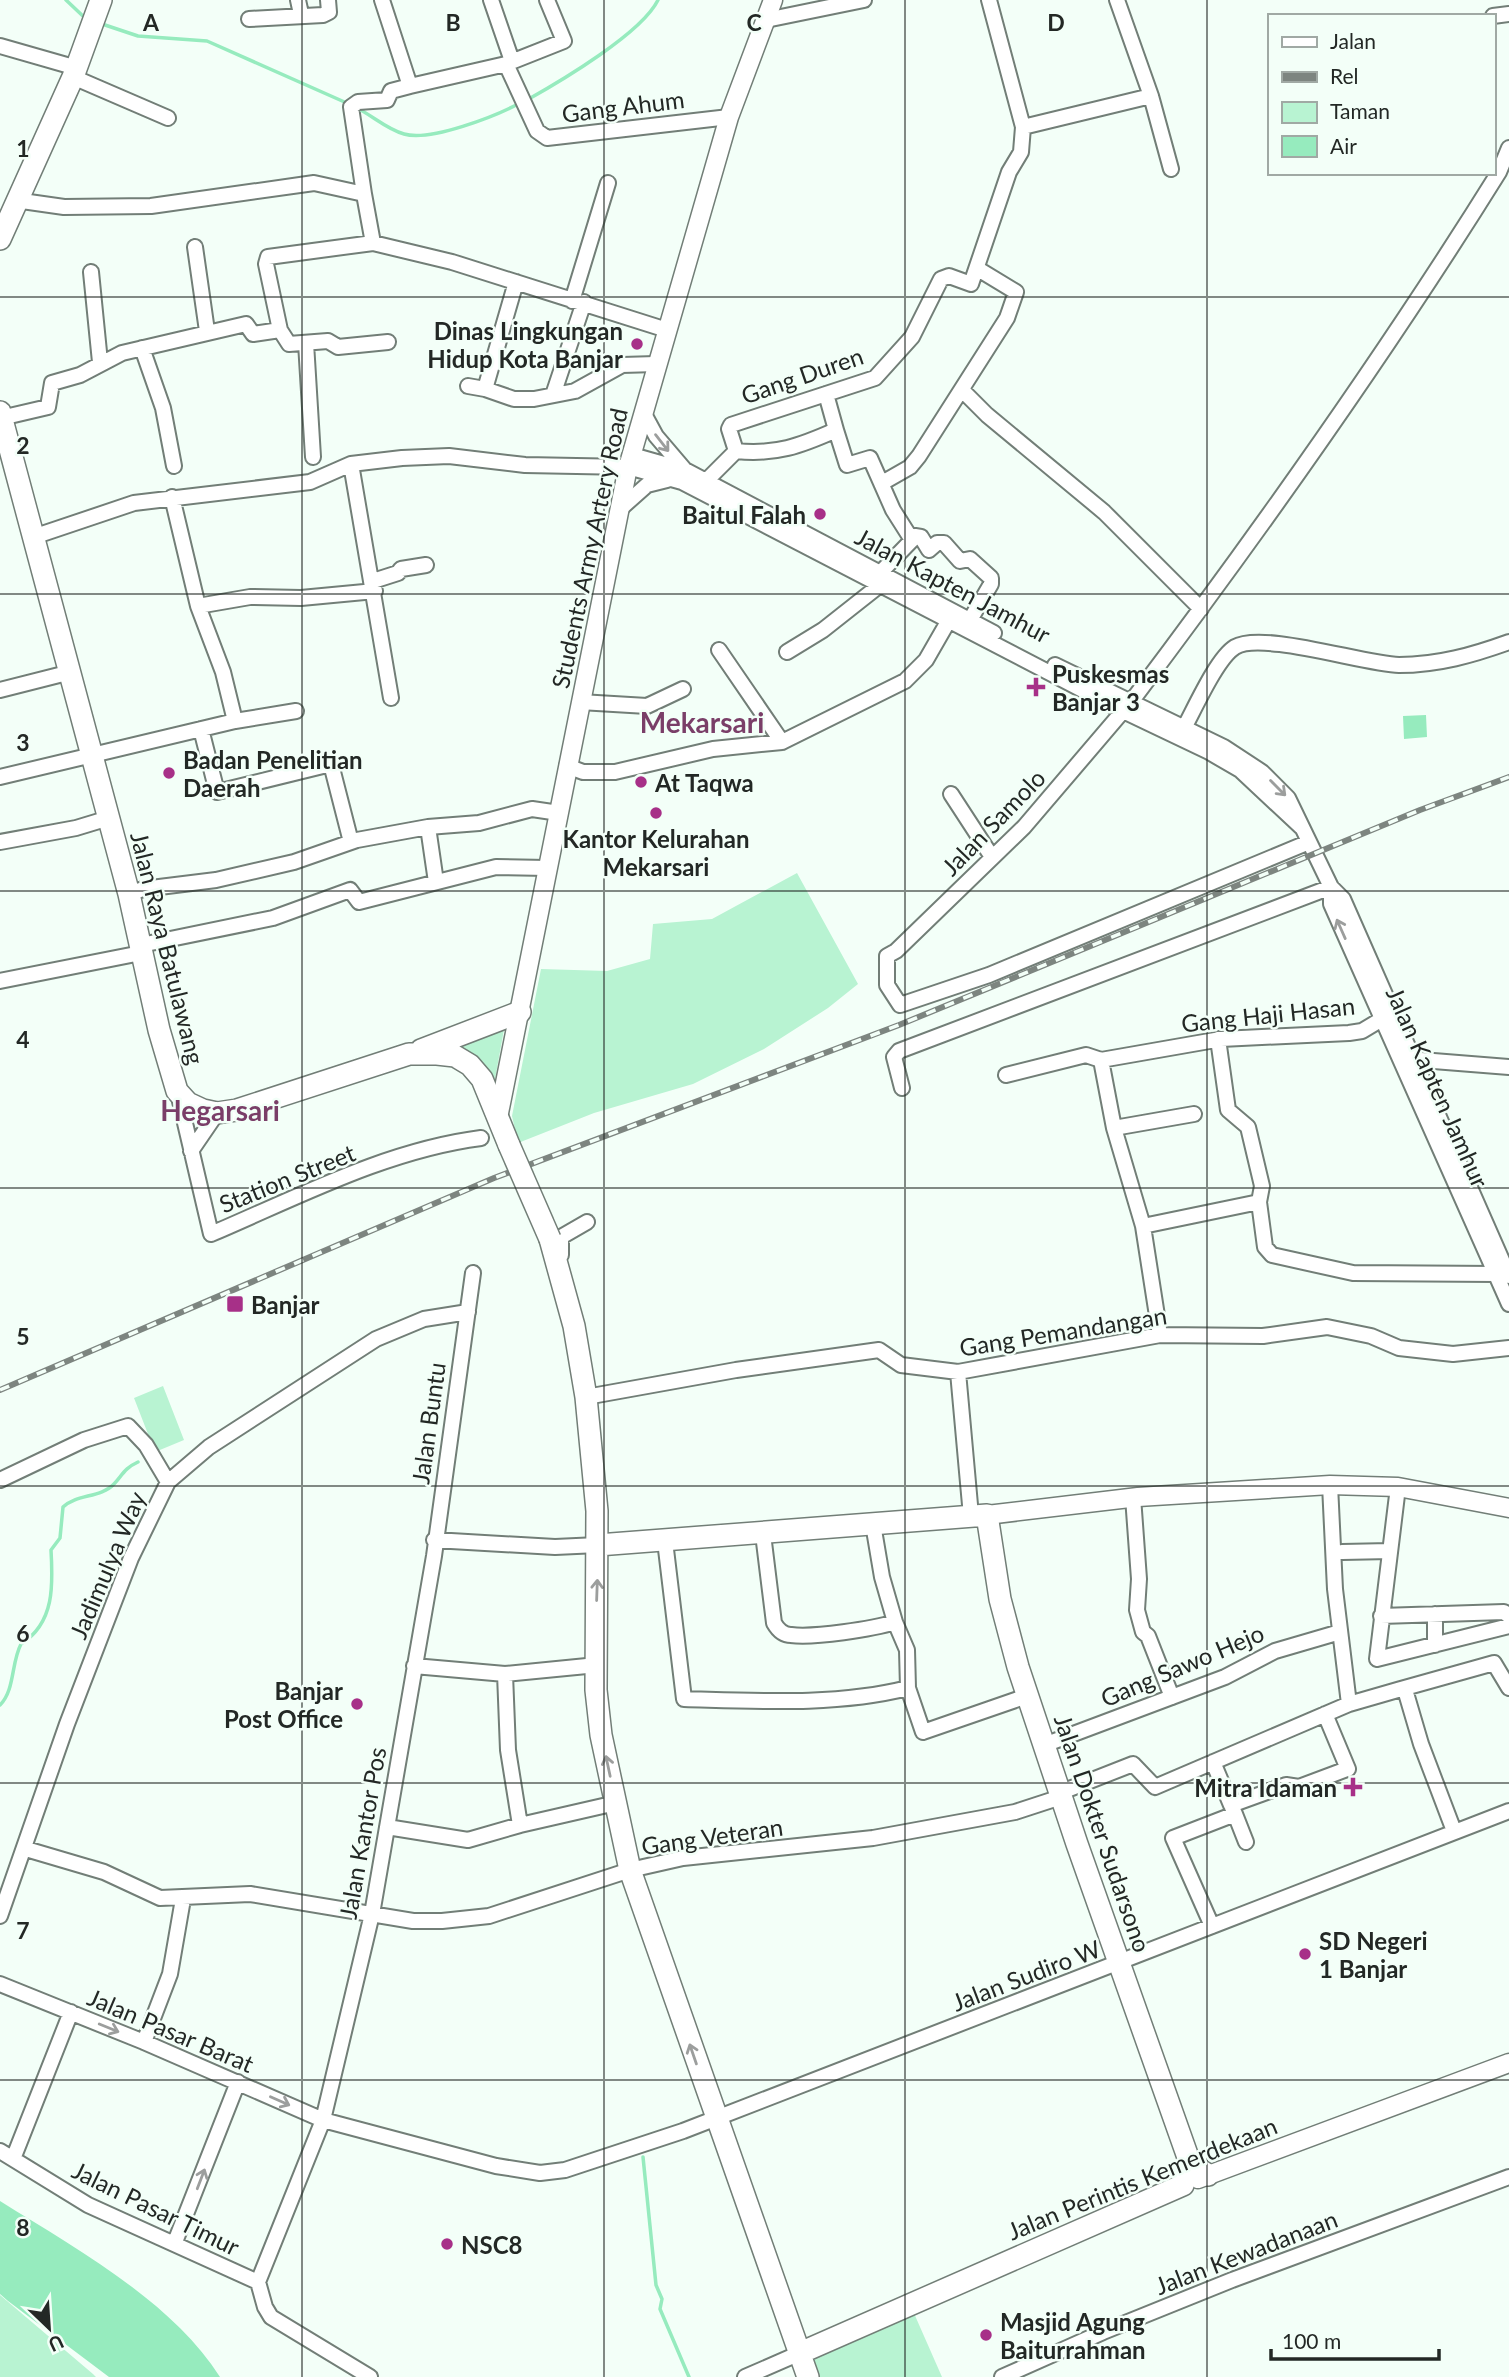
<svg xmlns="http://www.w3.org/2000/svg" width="1509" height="2377" font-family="Lato,sans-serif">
  <rect width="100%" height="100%" fill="#f3fff8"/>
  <!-- green -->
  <path fill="#b8f3d2" d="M 797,873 L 858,984 L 828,1008 L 764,1049 L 693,1084 L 594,1113 L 518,1143 L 512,1116 L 541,969 L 607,971 L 650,959 L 653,924 L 712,919 Z
    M 505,1024 L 495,1079 L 451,1045 Z
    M 163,1386 L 184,1440 L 155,1452 L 134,1398 Z
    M 0,2295 L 93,2374 L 96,2377 L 0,2377 Z
    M 913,2311 L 942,2377 L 814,2377 L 805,2358 Z"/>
  <!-- water -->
  <path fill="#96ebbe" d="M 1426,715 L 1427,737 L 1404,739 L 1403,716 Z
    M 0,2201 C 75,2248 172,2301 220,2377 L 109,2377 L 8,2301 L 0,2294 Z"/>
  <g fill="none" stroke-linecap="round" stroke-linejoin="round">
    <!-- stream -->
    <path stroke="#96ebbe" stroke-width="3.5" d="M 66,0 L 85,18
      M 99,23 L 138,36 L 207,41 L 349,104
      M 527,100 C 561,81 642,33 658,0
      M 355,107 C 372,115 386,129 404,134 C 430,142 496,116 520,103
      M 0,1705 C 15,1690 11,1663 21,1644 C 55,1623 53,1584 51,1550 L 60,1538 L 63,1507 C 76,1494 101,1498 114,1484 C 123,1474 125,1468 138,1462
      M 643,2157 L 656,2285 L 662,2299 L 660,2309 L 689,2377"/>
    <defs>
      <path id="minor" d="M 298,0 L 301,14
        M 382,0 L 410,86 L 506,64 L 537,131 L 547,138 L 729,117
        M 491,0 L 512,61
        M 989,0 L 1023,127 L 1151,96 L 1117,0
        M 1493,16 L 1509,14
        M 249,19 L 323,15 L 329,12 L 328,0
        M 766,20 L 864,0
        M 0,46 L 77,68
        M 506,64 L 564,41 L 547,0
        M 73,77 L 168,118
        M 1151,96 L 1171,169
        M 364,194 L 351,107 L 358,102 L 387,100 L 391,91 L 410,86
        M 15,200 L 64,207 L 151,206 L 314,183 L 364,194 L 373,243
        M 195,247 L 207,331
        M 91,272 L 100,362
        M 572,301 L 608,183
        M 280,330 L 266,264 L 268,257 L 373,243 L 452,262 L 667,330
        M 306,343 L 313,457
        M 142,348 L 163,408 L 174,466
        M 468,386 L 485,389 L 514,399 L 534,399 L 575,391 L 622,365 L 656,364
        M 485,389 L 516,282
        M 963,391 L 987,415 L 1104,512 L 1201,609
        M 553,395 L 584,302
        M 643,412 L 656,436 L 685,470
        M 1,418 L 48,407 L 52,383 L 80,375 L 122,353 L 246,324 L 253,334 L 280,330 L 289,344 L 328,341 L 338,347 L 388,342
        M 836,430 L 847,465 L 870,458 L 893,510 L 912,540 L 915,536 L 921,537 L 929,550 L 937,543 L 944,543 L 960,561 L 970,559 L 991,578 L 991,584 L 970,620
        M 736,451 C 776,455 800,446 836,430 L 826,394
        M 632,455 L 685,470 L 994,633
        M 351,464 L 391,698
        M 706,481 L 736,451 L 729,429 L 731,425 L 875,378 L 912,337 L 941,279 L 949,276 L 971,284 L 1009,172 L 1021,152 L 1023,127
        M 882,483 L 910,467 L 919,456 L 1007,318 L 1016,292 L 978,269
        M 172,497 L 198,606
        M 620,509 L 647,485 L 667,480
        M 33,537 L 134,503 L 310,482 L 351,464 L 402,458 L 449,456 L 525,465 L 628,467 L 682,482 L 1123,711 L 1209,752 L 1240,770 L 1301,827
        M 880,573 L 912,540
        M 373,581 L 398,573 L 401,569 L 426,565
        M 719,650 L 782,742
        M 787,652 L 823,630 L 880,585
        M 1055,665 L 1224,747 L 1262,772 L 1288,798 L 1331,887 L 1343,899 L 1509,1276
        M 0,690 L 71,672
        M 580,702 L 647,706 L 683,689
        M 1131,702 C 1260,531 1385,355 1499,172 L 1509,148
        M 1123,711 L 1024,827 L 896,951 L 887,956 L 887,985 L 900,1005 L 989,975 L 1309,842
        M 235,721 L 223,672 L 198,606 L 250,597 L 301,598 L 375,591
        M 1184,728 C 1195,708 1217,658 1235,647 C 1262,631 1364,664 1399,665 C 1438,665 1473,655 1509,642
        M 201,729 L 217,792 L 331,764 L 351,842
        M 567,766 L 583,772 L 615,772 L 713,749 L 782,742 L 905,681 L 926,660 L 953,613
        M 0,777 L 235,721 L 296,711
        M 951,794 L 992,857
        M 428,827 L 479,823 L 532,809 L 559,813
        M 0,842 L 76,828 L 109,818
        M 1331,887 L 1331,904 L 1509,1304
        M 129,894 L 143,889 L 216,880 L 294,862 L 357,840 L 428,827 L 436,882
        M 141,945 L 273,918 L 350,890 L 359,902 L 496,867 L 547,868
        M 0,981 L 141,953
        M 1218,1039 L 1228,1110 L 1248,1127 L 1262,1186 L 1259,1202
        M 1407,1064 L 1421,1060 L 1509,1067
        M 1006,1075 L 1086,1055 L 1101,1060
        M 902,1088 L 894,1057 L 899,1051 L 1331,887
        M 178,1093 L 211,1234 C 298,1197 387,1150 481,1138
        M 1114,1128 L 1194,1114
        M 191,1151 L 217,1113
        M 1143,1226 L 1259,1202 L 1265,1247 L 1272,1255 L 1353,1273 L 1496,1274
        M 561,1255 L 561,1237 L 587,1222
        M 1160,1335 L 1143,1226 L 1114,1128 L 1101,1060 L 1221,1039 L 1349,1033 L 1362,1031 L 1382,1019
        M 958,1372 L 971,1516
        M 586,1397 L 736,1370 L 879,1350 L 901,1365 L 958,1372 L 1160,1335 L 1263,1336 L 1327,1327 L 1371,1336 L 1399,1348 L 1453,1354 L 1509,1348
        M 0,1480 L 84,1440 L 128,1426 L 146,1445 L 168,1482
        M 1330,1485 L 1335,1589 L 1349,1704
        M 1398,1487 L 1377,1659 L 1509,1626
        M 1133,1497 L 1139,1579 L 1137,1610 L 1143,1632 L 1148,1636 L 1172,1697
        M 763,1534 L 774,1623 C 778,1630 783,1635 791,1635 C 814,1638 873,1629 895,1622 L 882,1577 L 873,1524
        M 434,1540 L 555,1547 L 598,1545
        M 665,1541 L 684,1699 C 757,1701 836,1706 908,1688
        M 1342,1552 L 1390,1551
        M 1381,1616 L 1504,1612 L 1509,1616
        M 895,1622 L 907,1650 L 908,1688 L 923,1732 L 1027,1696
        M 1435,1645 L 1435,1614
        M 414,1666 L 505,1674 L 597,1665
        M 505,1674 L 508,1750 L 520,1825
        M 1401,1689 L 1494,1663 L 1509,1688
        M 1325,1714 L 1348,1769
        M 1044,1745 L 1225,1677 L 1275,1651 L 1340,1632
        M 1213,1762 L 1231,1805
        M 1059,1793 L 1133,1764 L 1155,1787 L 1349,1704 L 1401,1689 L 1406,1693 L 1421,1744 L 1454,1831
        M 1235,1814 L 1246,1842
        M 387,1827 L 468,1840 L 520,1825 L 616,1803
        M 26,1849 L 104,1872 L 160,1898 L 250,1894 L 413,1921 L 442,1921 L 489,1916 L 630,1870 L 683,1858 L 873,1838 L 1015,1812 L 1061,1797
        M 0,1916 L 67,1724 L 131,1558 L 168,1482 L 209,1447 L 376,1339 L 424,1319 L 468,1312
        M 1212,1926 L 1173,1838 L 1235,1814 L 1231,1805 L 1286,1785 L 1299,1787 L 1347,1769
        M 0,1984 L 144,2042 L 323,2120 L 496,2166 L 540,2173 L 565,2170 L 683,2131 L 1509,1811
        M 144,2042 L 170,1974 L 183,1899
        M 0,2151 L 88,2205 L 258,2282
        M 13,2159 L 71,2012
        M 175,2242 L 238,2082
        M 258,2282 L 323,2120 L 372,1914 L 434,1556 L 473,1273
        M 258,2282 L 265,2307 L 271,2317 L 370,2377
        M 745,2377 L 800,2353
        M 1002,2377 L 1103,2332 L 1232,2280 L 1509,2177"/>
      <path id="major" d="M 498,1118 L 628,467 L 729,117 L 773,0
        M 987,1515 L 1138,1497 L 1330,1485 L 1398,1487 L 1509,1508
        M 1198,2179 L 1509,2063"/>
      <path id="highway" d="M 0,239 L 73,77 L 101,0
        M 0,412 L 129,894 L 159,1030 L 177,1091 L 188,1103 L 203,1110 L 217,1113 L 237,1110 L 409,1054 L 437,1054 L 455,1056 L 470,1065 L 482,1079 L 509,1145
        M 421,1050 L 520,1012
        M 550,1239 L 574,1326 L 586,1397 L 597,1511 L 596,1690 L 601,1735 L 630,1870 L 808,2377
        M 598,1545 L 987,1515 L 1000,1599 L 1018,1667 L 1077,1844 L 1190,2163
        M 1190,2163 L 1208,2175
        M 800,2353 L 1183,2185 L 1190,2163"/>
    </defs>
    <!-- minor casing -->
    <use href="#minor" stroke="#727e77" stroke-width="18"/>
    <!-- major casing -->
    <use href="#major" stroke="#727e77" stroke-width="21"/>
    <!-- highway casing -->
    <use href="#highway" stroke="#727e77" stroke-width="24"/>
    <!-- minor -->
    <use href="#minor" stroke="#fff" stroke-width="14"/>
    <!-- major -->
    <use href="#major" stroke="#fff" stroke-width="18"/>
    <!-- highway -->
    <use href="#highway" stroke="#fff" stroke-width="21"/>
    <defs>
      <path id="rail" d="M 0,1390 L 494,1178 L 899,1025 L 1420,810 L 1509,777"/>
    </defs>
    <!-- rail casing -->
    <use href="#rail" stroke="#7d8580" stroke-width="6"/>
    <!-- rail -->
    <use href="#rail" stroke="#f3fff8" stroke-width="3.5" stroke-dasharray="10" stroke-linecap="butt"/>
    <defs>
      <path id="highway-bridge" d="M 509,1145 L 550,1239"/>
    </defs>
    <!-- highway-bridge casing -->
    <use href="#highway-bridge" stroke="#727e77" stroke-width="24" stroke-linecap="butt"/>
    <!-- highway-bridge -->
    <use href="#highway-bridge" stroke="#fff" stroke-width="21"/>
  </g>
  <!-- one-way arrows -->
  <defs><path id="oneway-shaft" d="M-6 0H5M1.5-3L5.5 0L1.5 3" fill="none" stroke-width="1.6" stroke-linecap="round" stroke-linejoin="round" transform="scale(1.75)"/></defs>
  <g stroke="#9c9e9d">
    <use href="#oneway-shaft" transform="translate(662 443) rotate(52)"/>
    <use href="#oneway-shaft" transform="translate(1278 788) rotate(45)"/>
    <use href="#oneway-shaft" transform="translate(1341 929) rotate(-114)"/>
    <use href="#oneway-shaft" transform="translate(597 1590) rotate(-88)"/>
    <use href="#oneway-shaft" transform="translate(608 1766) rotate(-102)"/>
    <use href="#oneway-shaft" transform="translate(109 2028) rotate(22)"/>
    <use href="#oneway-shaft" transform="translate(693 2054) rotate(-109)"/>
    <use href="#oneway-shaft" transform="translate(280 2101) rotate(24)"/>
    <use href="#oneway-shaft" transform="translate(201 2179) rotate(-69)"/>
  </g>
  <!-- grid -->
  <path fill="none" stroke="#232825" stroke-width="2" stroke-opacity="0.55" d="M 302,0 L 302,2377M 604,0 L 604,2377M 905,0 L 905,2377M 1207,0 L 1207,2377M 0,297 L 1509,297M 0,594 L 1509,594M 0,891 L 1509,891M 0,1188 L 1509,1188M 0,1486 L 1509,1486M 0,1783 L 1509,1783M 0,2080 L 1509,2080"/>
  <!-- markers -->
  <g fill="#a73088" stroke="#f3fff8" stroke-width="2.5">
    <circle cx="637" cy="344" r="7"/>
    <circle cx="820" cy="514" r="7"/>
    <path d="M1032.5 676.5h7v7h7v7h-7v7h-7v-7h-7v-7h7z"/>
    <circle cx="169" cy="773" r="7"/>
    <circle cx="641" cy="782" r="7"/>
    <circle cx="656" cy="813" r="7"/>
    <rect x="226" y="1295" width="18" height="18" rx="3.5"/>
    <circle cx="357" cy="1704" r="7"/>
    <path d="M1349.5 1776.5h7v7h7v7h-7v7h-7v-7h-7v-7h7z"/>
    <circle cx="1305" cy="1954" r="7"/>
    <circle cx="447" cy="2244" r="7"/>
    <circle cx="986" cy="2335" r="7"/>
  </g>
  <g text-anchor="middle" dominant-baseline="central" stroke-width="5" stroke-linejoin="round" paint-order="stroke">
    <!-- street labels -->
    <g font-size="24" fill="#232825" stroke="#f3fff8">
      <text transform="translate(623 106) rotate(-7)">Gang Ahum</text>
      <text transform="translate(802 375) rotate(-19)">Gang Duren</text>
      <text transform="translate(589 548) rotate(-78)">Students Army Artery Road</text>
      <text transform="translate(953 585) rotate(28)">Jalan Kapten Jamhur</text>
      <text transform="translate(993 822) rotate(-46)">Jalan Samolo</text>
      <text transform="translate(168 948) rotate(76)">Jalan Raya Batulawang</text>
      <text transform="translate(1268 1014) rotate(-6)">Gang Haji Hasan</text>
      <text transform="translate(1438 1087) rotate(66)">Jalan Kapten Jamhur</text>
      <text transform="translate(287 1178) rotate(-22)">Station Street</text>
      <text transform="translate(1063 1331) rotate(-9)">Gang Pemandangan</text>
      <text transform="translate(428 1423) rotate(-82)">Jalan Buntu</text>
      <text transform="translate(107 1565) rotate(-67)">Jadimulya Way</text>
      <text transform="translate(1182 1665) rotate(-23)">Gang Sawo Hejo</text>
      <text transform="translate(362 1833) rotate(-80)">Jalan Kantor Pos</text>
      <text transform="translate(1103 1833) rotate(71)">Jalan Dokter Sudarsono</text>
      <text transform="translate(712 1836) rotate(-8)">Gang Veteran</text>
      <text transform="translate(1026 1975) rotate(-21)">Jalan Sudiro W</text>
      <text transform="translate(171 2030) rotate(23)">Jalan Pasar Barat</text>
      <text transform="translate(1142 2178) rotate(-22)">Jalan Perintis Kemerdekaan</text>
      <text transform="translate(156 2208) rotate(26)">Jalan Pasar Timur</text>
      <text transform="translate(1246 2252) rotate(-21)">Jalan Kewadanaan</text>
    </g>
    <!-- poi labels -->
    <g font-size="24" font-weight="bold" fill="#232825" stroke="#f3fff8" text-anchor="start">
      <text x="623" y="330" text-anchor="end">Dinas Lingkungan<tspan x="623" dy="28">Hidup Kota Banjar</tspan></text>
      <text x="806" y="514" text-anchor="end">Baitul Falah</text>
      <text x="1052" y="673">Puskesmas<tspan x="1052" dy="28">Banjar 3</tspan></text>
      <text x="183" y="759">Badan Penelitian<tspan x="183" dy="28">Daerah</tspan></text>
      <text x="655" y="782">At Taqwa</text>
      <text x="656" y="838" text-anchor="middle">Kantor Kelurahan<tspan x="656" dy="28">Mekarsari</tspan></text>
      <text x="251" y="1304">Banjar</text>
      <text x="343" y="1690" text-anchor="end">Banjar<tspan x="343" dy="28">Post Office</tspan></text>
      <text x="1337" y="1787" text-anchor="end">Mitra Idaman</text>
      <text x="1319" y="1940">SD Negeri<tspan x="1319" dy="28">1 Banjar</tspan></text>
      <text x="461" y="2244">NSC8</text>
      <text x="1000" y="2321">Masjid Agung<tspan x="1000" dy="28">Baiturrahman</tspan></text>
    </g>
    <!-- quarter labels -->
    <g font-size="28" font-weight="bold" fill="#7a3e68" stroke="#f3fff8">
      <text x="702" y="722">Mekarsari</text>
      <text x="220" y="1110">Hegarsari</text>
    </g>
  </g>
  <g font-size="23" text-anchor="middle" font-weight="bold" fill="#232825" stroke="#f3fff8" stroke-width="5" stroke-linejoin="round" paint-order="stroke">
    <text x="151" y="31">A</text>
    <text x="453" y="31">B</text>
    <text x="754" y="31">C</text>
    <text x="1056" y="31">D</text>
    <text x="23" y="157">1</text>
    <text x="23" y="454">2</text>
    <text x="23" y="751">3</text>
    <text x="23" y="1048">4</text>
    <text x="23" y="1345">5</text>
    <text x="23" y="1642">6</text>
    <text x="23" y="1939">7</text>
    <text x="23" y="2236">8</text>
  </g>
  <!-- legend -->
  <rect x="1268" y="14" width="228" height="161" fill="#f3fff8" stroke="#a0a9a4" stroke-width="2"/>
  <rect x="1282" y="37" width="35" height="10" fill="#ffffff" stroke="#a0a9a4" stroke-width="2"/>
  <text x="1330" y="49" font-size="21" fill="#232825">Jalan</text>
  <rect x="1282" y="72" width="35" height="10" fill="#7d8580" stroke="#a0a9a4" stroke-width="2"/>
  <text x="1330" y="84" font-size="21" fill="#232825">Rel</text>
  <rect x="1282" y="102" width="35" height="21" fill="#b8f3d2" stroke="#a0a9a4" stroke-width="2"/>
  <text x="1330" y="119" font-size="21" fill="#232825">Taman</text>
  <rect x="1282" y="136" width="35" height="21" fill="#96ebbe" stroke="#a0a9a4" stroke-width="2"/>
  <text x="1330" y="154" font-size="21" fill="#232825">Air</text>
  <!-- north arrow -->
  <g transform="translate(49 2328) rotate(155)" stroke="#f3fff8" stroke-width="5" paint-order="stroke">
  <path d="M0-5L12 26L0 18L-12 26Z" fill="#232825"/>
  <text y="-10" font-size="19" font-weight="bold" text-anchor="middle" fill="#232825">U</text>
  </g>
  <!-- scale -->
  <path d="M1271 2349v10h168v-10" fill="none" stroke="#232825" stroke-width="3.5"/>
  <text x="1282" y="2349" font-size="21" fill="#232825" stroke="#f3fff8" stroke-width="5" paint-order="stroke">100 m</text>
</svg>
